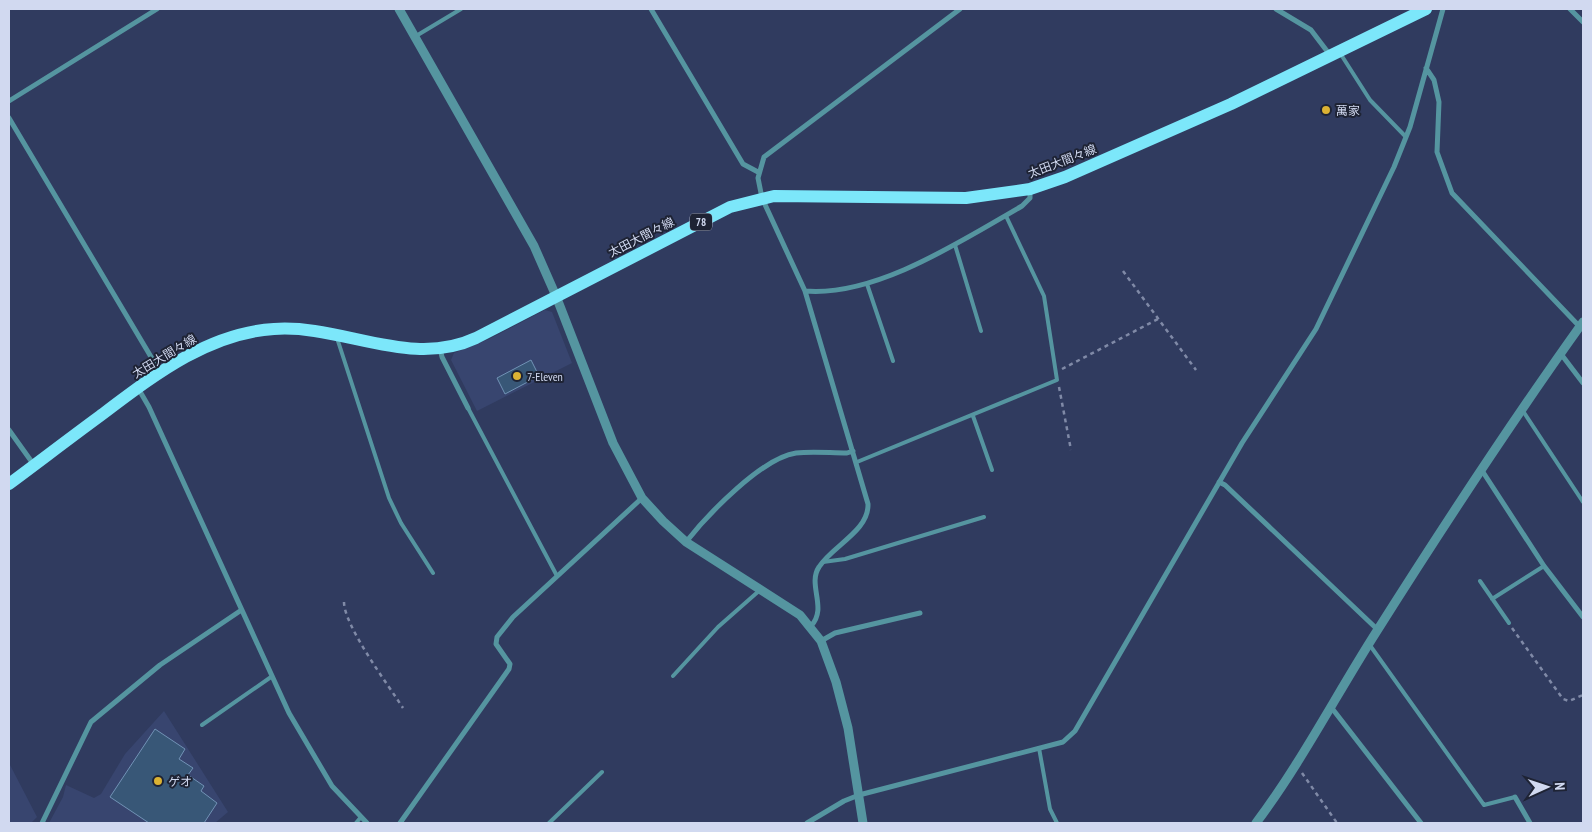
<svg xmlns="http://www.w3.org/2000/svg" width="1592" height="832" font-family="'PT Sans Narrow','Noto Sans JP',sans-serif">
  <rect width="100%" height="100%" fill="#303b5f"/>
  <!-- built -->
  <path fill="#38456f" d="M 545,310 L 552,312 L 572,363 L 477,411 L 451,360 L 454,353 L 489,339 Z
    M 164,711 L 228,812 L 215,823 L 49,823 L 63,797 L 66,785 L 94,798 L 101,794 L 125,754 Z
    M 9,763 L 37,817 L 31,823 L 9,823 Z"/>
  <!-- building -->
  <path fill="#385777" stroke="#7192b5" d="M 531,360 L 539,376 L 505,394 L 497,378 Z
    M 155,729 L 185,749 L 179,759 L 193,768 L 188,775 L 204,786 L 201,791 L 217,803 L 204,823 L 149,823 L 110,797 Z"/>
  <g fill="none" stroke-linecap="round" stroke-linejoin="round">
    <!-- path -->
    <path stroke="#808aa7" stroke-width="2.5" stroke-dasharray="4 4" stroke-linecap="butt" d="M 1123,271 L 1196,370
      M 1062,369 L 1158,319
      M 1059,387 L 1071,450
      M 344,602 C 344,626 389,686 403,708
      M 1512,628 L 1563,699 L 1569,701 L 1583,695
      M 1302,773 L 1337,823"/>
    <!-- service -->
    <path stroke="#5595a0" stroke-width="4" d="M 416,36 L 461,9
      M 1340,53 L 1370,100 L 1406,137
      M 955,245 L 981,331
      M 867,284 L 893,361
      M 337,338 L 389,498 L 401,523 L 433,573
      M 468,408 L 557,576
      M 1523,411 L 1583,502
      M 973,416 L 992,470
      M 857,462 L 1057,380 L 1044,296 L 1006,216
      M 823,562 L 845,559 L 984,517
      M 1480,581 L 1509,623
      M 1492,599 L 1544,566
      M 1369,644 L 1484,805 L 1515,797
      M 673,676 L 718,627 L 760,590
      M 202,725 L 271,677
      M 1039,748 L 1050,809 L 1057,823
      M 356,823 L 361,817
      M 549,823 L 602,772"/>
    <!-- minor -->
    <path stroke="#5595a0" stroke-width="5" d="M 651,9 L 743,164 L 758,172
      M 1276,9 L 1311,30 L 1330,55
      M 1570,9 L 1583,22
      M 1426,68 L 1434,80 L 1439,102 L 1437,152 L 1452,193 L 1580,327
      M 9,101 L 157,9
      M 9,118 L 160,372
      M 805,291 C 876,297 961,241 1022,206 L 1030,198 L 1030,190
      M 440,348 L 442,357 L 468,408
      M 1561,354 L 1583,383
      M 138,388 L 149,407 L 289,713 L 332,786 L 367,823
      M 9,430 L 34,465
      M 1481,469 L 1544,566 L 1583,617
      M 1219,482 L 1225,485 L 1378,630
      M 686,542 C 708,514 762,458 796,453 C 813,451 830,453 847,453 L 853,451
      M 811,626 C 828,608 807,585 819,567 C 832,546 869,531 868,504 L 805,291 L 762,198 L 758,178 L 764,157 L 960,9
      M 821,641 L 835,633 L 920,613
      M 1331,707 L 1421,823
      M 1515,797 L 1530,823
      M 42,823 L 91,722 L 160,665 L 240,611
      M 400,823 L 509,669 L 510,664 L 496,644 L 497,637 L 513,617 L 642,498
      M 807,823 L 844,801 L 859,795 L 1063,742 L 1075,731 L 1242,443 L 1316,329 L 1394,167 L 1410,127 L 1443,9"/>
    <!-- tertiary -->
    <path stroke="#5595a0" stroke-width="9" d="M 399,9 L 534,246 L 556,296 L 613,443 L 642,498 L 663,521 L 686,542 L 800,615 L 821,641 L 836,682 L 848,728 L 863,823
      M 1256,823 C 1301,763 1335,697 1375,634 C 1442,528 1510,424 1583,322"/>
    <!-- primary -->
    <path stroke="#7ce7fa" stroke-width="12" d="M 9,484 C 40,461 70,438 100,416 C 152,377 207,333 274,329 C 342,324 410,369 476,338 L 730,207 L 774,196 L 966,198 L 1030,189 L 1065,177 L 1231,104 L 1426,9"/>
  </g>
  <!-- markers -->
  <g fill="#dbb233" stroke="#1e2334" stroke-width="2">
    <circle cx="1326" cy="110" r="5"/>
    <circle cx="517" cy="376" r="5"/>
    <circle cx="158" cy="781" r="5"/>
  </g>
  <g text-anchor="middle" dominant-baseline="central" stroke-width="4" stroke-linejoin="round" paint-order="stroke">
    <!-- shield labels -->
    <rect fill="#1e2334" stroke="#9ba2b8" stroke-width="1" x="690" y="213.5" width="22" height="17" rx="4"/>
    <g font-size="11" font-weight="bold" fill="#d1d9f0">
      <text x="701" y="222">78</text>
    </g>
    <!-- poi labels -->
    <g font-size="12" fill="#d1d9f0" stroke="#1e2334" text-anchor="start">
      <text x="1336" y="110">萬家</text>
      <text x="527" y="376">7-Eleven</text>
      <text x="168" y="781">ゲオ</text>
    </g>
    <!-- street labels -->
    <g font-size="12" fill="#d1d9f0" stroke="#1e2334">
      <text transform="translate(1062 161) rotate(-21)">太田大間々線</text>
      <text transform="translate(641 237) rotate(-27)">太田大間々線</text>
      <text transform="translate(164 356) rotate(-31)">太田大間々線</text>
    </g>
  </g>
  <!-- border -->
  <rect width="1592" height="832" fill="none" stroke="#d1d9f0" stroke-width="20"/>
  <!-- north arrow -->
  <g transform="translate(1547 787) rotate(87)" stroke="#1e2334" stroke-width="4" paint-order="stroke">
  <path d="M0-4L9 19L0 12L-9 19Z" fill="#d1d9f0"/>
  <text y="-8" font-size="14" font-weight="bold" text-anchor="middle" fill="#d1d9f0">N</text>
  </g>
</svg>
